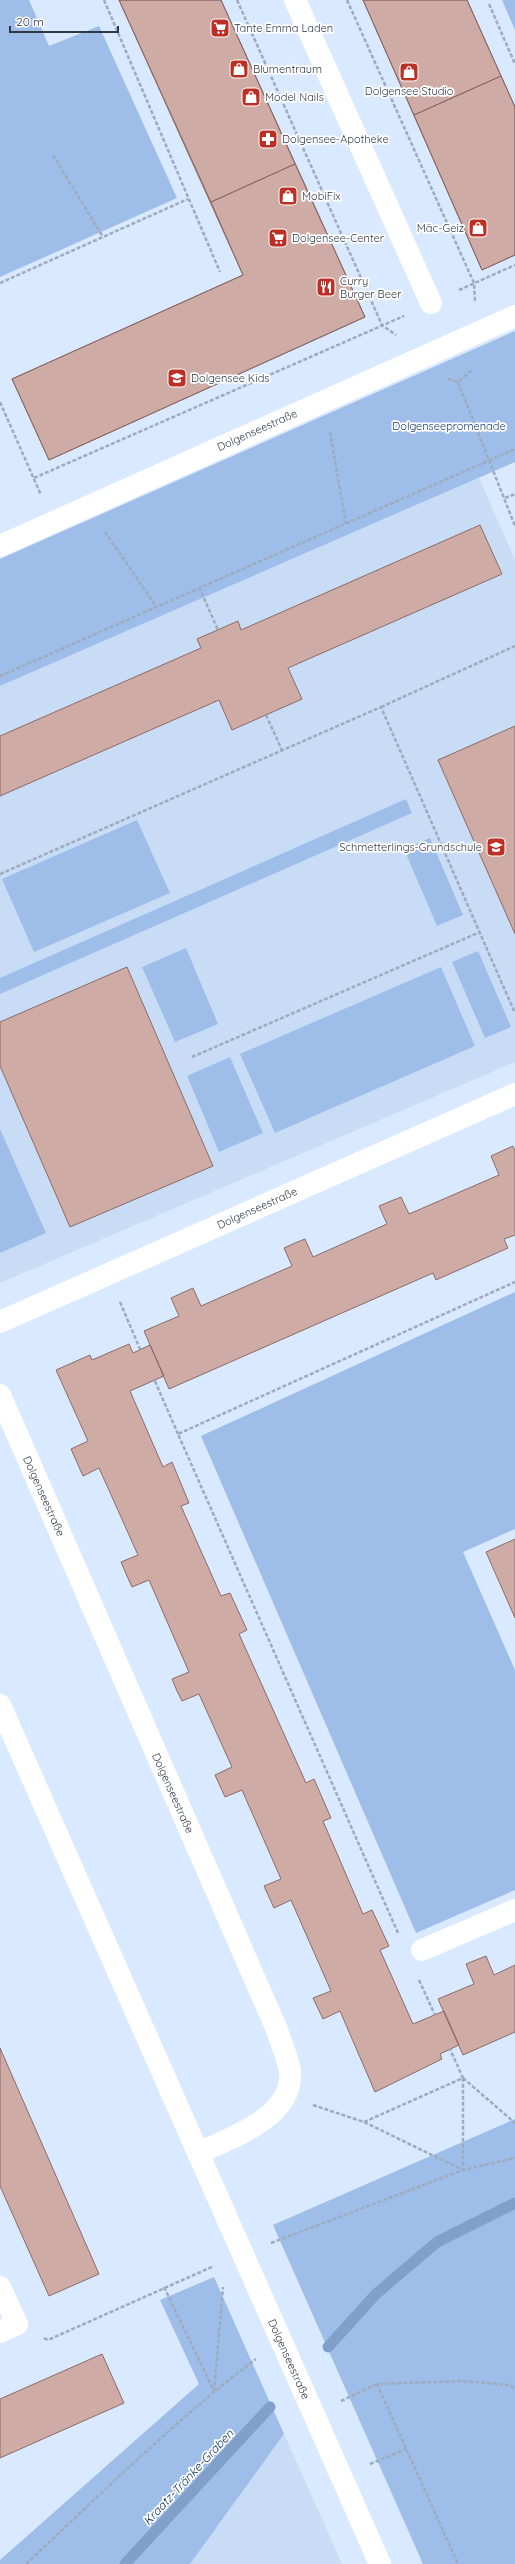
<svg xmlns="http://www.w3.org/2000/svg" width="515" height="2564" font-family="Quicksand,sans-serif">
  <rect width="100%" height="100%" fill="#d9e9ff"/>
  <!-- built -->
  <path fill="#c8dcf6" d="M 479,478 L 515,560 L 515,1062 L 0,1283 L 0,686 Z
    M 284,2434 L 342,2564 L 190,2564 Z"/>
  <!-- green -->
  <path fill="#9ebee9" d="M 0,0 L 29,0 L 49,46 L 99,26 L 177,198 L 0,277 Z
    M 502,0 L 515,0 L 515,30 Z
    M 515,331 L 515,462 L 0,686 L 0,559 Z
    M 406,799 L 412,813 L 0,994 L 0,978 Z
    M 137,820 L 170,893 L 34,952 L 2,879 Z
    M 430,838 L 463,915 L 437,926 L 404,849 Z
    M 186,948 L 218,1024 L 175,1042 L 142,967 Z
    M 478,951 L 511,1027 L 485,1038 L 452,962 Z
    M 441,967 L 475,1046 L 275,1133 L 240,1054 Z
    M 230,1057 L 263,1133 L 219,1152 L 187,1076 Z
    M 0,1129 L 46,1233 L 0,1253 Z
    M 515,1292 L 515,1529 L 463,1552 L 515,1670 L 515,1890 L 416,1933 L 201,1436 Z
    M 515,2119 L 515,2564 L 423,2564 L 273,2225 Z
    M 214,2277 L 284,2434 L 190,2564 L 0,2564 L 0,2560 L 199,2384 L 160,2300 Z"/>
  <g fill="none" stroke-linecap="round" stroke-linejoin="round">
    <!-- stream -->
    <path stroke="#809fc9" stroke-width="11" d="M 328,2347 L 376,2294 L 437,2242 L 515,2203
      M 125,2564 L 270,2407"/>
  </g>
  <!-- building -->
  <path fill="#cfaba5" stroke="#8c6b66" d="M 119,0 L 221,0 L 365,317 L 49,460 L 12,379 L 243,275 Z
    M 119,0 L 221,0 L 295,164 L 211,202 Z
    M 363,0 L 467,0 L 515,107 L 515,255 L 482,270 Z
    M 363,0 L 467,0 L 501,76 L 414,115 Z
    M 501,76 L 515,107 L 515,255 L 482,270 L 414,115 Z
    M 295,164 L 365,317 L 49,460 L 12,379 L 243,275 L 211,202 Z
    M 480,525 L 502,574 L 288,668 L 302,699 L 232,730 L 219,700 L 0,796 L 0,736 L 201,648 L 197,639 L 238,621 L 241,630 Z
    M 515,726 L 515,934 L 438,760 Z
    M 127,967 L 213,1166 L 70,1227 L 0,1066 L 0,1022 Z
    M 513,1146 L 515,1151 L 515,1235 L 504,1239 L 508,1248 L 436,1280 L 433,1273 L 169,1389 L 144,1331 L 179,1316 L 171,1298 L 193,1288 L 201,1306 L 292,1266 L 284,1248 L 295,1243 L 305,1239 L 313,1257 L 387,1224 L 379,1206 L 391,1201 L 401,1197 L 409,1214 L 499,1175 L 491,1156 Z
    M 129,1344 L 133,1353 L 150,1345 L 164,1376 L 130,1391 L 163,1467 L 172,1462 L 189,1503 L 181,1506 L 221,1596 L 230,1593 L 247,1630 L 239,1634 L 306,1783 L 314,1779 L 331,1818 L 323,1821 L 363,1914 L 372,1910 L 389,1946 L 380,1950 L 413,2024 L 444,2011 L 459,2045 L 440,2054 L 442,2059 L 375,2092 L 340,2011 L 323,2019 L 313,1998 L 331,1991 L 291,1900 L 274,1908 L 264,1886 L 281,1879 L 242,1790 L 225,1797 L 215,1775 L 232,1767 L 199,1694 L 182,1701 L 177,1691 L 172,1679 L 189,1672 L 149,1580 L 132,1587 L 127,1576 L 121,1562 L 138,1555 L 99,1468 L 83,1476 L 71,1449 L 88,1441 L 56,1370 L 90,1355 L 92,1360 Z
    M 515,1539 L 515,1618 L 486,1552 Z
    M 486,1956 L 494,1975 L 515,1965 L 515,2032 L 463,2055 L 438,1999 L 474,1984 L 466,1964 Z
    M 0,2048 L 99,2274 L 49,2296 L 0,2186 Z
    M 102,2354 L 124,2403 L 0,2458 L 0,2399 Z"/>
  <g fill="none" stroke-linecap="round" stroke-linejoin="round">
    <!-- path -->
    <path stroke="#9eaabd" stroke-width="2.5" stroke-dasharray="4 2" stroke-linecap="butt" d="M 104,0 L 220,272
      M 237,0 L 382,325 L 396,335
      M 347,0 L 474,283 L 475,301
      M 489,4 L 515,64
      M 53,155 L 103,237
      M 0,283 L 188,199
      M 459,290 L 515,265
      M 448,379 L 458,382 L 472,370
      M 458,382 L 515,526
      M 0,402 L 41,495
      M 330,432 L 346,524
      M 34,478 L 404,316
      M 505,498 L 515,494
      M 105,532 L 156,606
      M 199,587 L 218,630
      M 0,676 L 515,449
      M 381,707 L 515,646
      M 266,715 L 282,750
      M 0,874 L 381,707 L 515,1013
      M 192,1057 L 480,932
      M 120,1302 L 140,1349
      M 155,1381 L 178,1434
      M 398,1933 L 178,1434 L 515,1282
      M 419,1980 L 435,2015
      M 463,2078 L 515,2123
      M 313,2105 L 364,2122 L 463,2170 L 463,2078
      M 364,2122 L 463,2078 L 450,2049
      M 271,2243 L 463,2170 L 515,2158
      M 164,2287 L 214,2391
      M 44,2338 L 48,2340 L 214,2266
      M 377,2384 L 458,2564
      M 214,2391 L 223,2287
      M 341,2401 L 377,2384 L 464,2381 L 510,2385 L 515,2389
      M 370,2464 L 406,2449
      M 26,2564 C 101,2494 174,2421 256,2359"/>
    <!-- lane -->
    <path stroke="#fff" stroke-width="22" d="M 295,0 L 431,303
      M 0,1395 L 277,2030 C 281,2043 288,2058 290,2071 C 294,2117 231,2138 198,2153
      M 422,1950 L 515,1910
      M 0,2287 L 17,2324"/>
    <!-- street -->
    <path stroke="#fff" stroke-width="22" d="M 0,546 L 515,316
      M 0,1322 L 515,1094
      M 0,1705 L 380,2564
      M 0,2332 L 17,2324"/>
  </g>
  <!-- icons -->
  <defs>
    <symbol id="supermarket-square" viewBox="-11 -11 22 22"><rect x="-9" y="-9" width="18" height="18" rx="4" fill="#bd2f24" stroke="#fff"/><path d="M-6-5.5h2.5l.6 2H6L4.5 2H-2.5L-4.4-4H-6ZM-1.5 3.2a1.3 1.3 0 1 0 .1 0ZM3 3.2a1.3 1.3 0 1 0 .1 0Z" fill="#fff"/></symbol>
    <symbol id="shop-square" viewBox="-11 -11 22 22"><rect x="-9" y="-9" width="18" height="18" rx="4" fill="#bd2f24" stroke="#fff"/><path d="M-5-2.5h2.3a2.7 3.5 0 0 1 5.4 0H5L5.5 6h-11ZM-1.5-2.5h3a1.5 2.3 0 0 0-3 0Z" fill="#fff"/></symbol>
    <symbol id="pharmacy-square" viewBox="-11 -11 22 22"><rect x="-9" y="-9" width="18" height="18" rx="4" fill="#bd2f24" stroke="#fff"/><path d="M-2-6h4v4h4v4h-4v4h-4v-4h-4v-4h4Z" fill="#fff"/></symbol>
    <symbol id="restaurant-square" viewBox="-11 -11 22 22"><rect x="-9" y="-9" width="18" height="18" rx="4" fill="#bd2f24" stroke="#fff"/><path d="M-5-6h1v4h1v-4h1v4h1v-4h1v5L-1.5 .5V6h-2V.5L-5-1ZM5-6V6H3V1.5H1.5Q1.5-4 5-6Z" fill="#fff"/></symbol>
    <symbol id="school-square" viewBox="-11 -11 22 22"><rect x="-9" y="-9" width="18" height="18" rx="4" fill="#bd2f24" stroke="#fff"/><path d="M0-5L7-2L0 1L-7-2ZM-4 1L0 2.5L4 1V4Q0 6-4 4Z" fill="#fff"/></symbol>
  </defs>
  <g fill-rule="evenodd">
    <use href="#supermarket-square" x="209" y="17" width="22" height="22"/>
    <use href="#shop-square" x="228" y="58" width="22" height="22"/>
    <use href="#shop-square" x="398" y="61" width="22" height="22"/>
    <use href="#shop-square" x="240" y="86" width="22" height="22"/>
    <use href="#pharmacy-square" x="257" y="128" width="22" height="22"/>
    <use href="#shop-square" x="277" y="185" width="22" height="22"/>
    <use href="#shop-square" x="467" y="217" width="22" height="22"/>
    <use href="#supermarket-square" x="267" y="227" width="22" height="22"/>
    <use href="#restaurant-square" x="315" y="276" width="22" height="22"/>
    <use href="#school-square" x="166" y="367" width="22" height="22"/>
    <use href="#school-square" x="485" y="836" width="22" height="22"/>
  </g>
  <g text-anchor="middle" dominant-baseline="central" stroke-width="3.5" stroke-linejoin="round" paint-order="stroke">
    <!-- poi labels -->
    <g font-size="11" fill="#303742" stroke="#fff" text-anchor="start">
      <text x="234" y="28">Tante Emma Laden</text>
      <text x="253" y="69">Blumentraum</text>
      <text x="409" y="91" text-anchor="middle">Dolgensee Studio</text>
      <text x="265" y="97">Model Nails</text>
      <text x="282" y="139">Dolgensee-Apotheke</text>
      <text x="302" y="196">MobiFix</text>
      <text x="464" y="228" text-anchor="end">Mäc-Geiz</text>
      <text x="292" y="238">Dolgensee-Center</text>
      <text x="340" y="281">Curry<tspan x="340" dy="13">Burger Beer</tspan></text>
      <text x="191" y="378">Dolgensee Kids</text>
      <text x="482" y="847" text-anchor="end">Schmetterlings-Grundschule</text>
    </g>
    <!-- park labels -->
    <g font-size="11" fill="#103a6e" stroke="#fff">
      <text x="449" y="426">Dolgenseepromenade</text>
    </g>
    <!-- street labels -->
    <g font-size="11" fill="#303742" stroke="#fff">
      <text transform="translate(257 430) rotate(-24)">Dolgenseestraße</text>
      <text transform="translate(257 1208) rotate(-24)">Dolgenseestraße</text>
      <text transform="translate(44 1496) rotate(66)">Dolgenseestraße</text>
      <text transform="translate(173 1793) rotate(66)">Dolgenseestraße</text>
      <text transform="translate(289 2359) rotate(66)">Dolgenseestraße</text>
    </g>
    <!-- water labels -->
    <g font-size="12" font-style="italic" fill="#002a5d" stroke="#fff">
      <text transform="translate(188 2477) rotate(-47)">Kraatz-Tränke-Graben</text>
    </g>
  </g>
  <!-- scale -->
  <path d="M10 26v6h108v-6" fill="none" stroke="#303742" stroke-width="2"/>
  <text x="16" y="26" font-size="12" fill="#303742" stroke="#ffffff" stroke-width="3" paint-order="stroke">20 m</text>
</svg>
